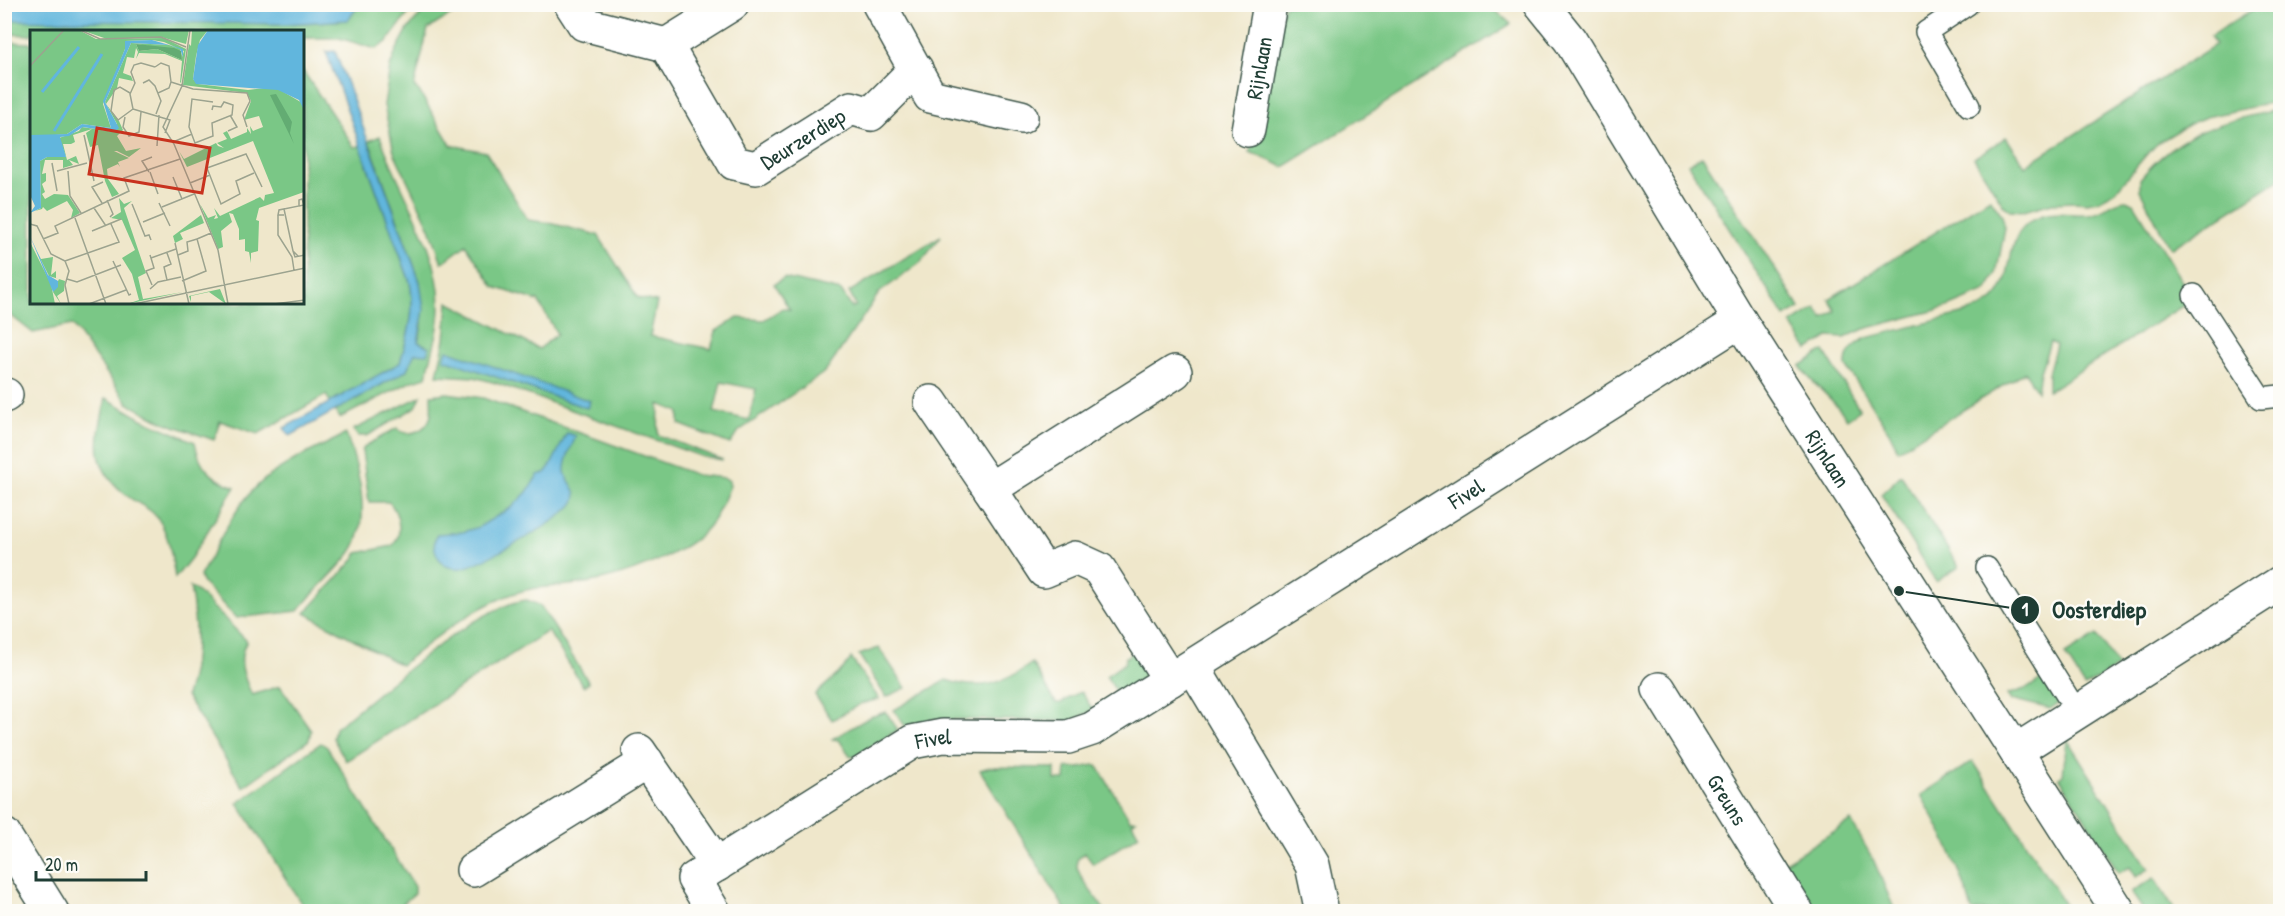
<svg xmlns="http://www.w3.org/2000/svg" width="2285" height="916" font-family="'Patrick Hand',sans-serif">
  <rect width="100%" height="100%" fill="#fdfcf7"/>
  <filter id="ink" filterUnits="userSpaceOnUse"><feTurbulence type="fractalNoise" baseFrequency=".0167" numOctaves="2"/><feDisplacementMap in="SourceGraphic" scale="12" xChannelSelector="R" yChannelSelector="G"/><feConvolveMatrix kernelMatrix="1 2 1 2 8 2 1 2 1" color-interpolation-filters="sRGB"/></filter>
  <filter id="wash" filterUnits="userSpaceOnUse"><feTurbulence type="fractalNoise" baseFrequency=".008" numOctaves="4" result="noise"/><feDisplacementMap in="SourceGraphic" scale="24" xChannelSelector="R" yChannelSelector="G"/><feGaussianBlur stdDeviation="1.35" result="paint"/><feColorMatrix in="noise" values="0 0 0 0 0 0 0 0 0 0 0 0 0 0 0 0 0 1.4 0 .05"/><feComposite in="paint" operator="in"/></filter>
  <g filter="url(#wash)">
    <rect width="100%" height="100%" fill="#efe7cb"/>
    <!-- green -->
    <path fill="#7ac786" stroke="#4c825d" stroke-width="1.5" fill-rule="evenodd" d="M 359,5 L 415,5 L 387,42 L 376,49 L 339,38 L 303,38 L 303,32 L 32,32 L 31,35 L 5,34 L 5,20 L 301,23 L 348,20 Z
      M 429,5 L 467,5 L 428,29 L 414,87 L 419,91 L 451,145 L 486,152 L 528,220 L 549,223 L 598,235 L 638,298 L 657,302 L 650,336 L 711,349 L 716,331 L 738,318 L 764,320 L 783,308 L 790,310 L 774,284 L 784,278 L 841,291 L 852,308 L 856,306 L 849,292 L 941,236 L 921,262 L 879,293 L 829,367 L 822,374 L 739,431 L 730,444 L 679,424 L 679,412 L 659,404 L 658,435 L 723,460 L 703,457 L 496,383 L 474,377 L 437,375 L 445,339 L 448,302 L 539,349 L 557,334 L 538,301 L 494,287 L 466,245 L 442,263 L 430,228 L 394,152 L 384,105 L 390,67 L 396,51 L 408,29 ZM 721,382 L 756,389 L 749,420 L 714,412 Z
      M 1284,5 L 1489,5 L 1511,24 L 1284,167 L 1250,152 Z
      M 2260,5 L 2280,5 L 2280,101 L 2206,117 L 2189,124 L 2159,142 L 2146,155 L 2115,192 L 2098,201 L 2087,203 L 2075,202 L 2052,203 L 2024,211 L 2010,210 L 2004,206 L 1974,158 L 2006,137 L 2025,166 L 2215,45 L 2210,36 Z
      M 5,42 L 31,43 L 32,303 L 303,303 L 303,71 L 354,147 L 360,146 L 410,282 C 416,313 408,333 400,363 L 330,402 L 326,395 L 258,434 L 220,421 L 214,440 L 163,422 L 129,404 L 72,325 L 33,333 L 5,311 Z
      M 2280,109 L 2280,179 L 2172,248 L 2169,247 L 2140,190 L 2140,179 C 2181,129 2221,123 2280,109 Z
      M 380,136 C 399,192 439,244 440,305 C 440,329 432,354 426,377 L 410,382 L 340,418 L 335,411 L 406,371 L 415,353 L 429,347 L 418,342 L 422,326 L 420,282 L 369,141 Z
      M 1702,156 L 1800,308 L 1785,317 L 1688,164 Z
      M 1990,198 L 2002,215 L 2005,228 L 1996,275 L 1986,291 L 1948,307 L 1864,329 L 1844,338 L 1828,337 L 1808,350 L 1791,324 L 1816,308 L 1823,319 L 1836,311 L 1829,299 Z
      M 2126,200 L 2134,203 L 2190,295 L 2189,302 L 2048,391 L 2048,373 L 2056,345 L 2050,342 L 2040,372 L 2037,391 L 2025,372 L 1898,450 L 1889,432 L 1846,366 C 1845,352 1855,345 1866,338 C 1892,332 1917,325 1942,319 C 1957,315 1976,312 1989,303 C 2022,281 1996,230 2043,215 C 2058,210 2074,216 2089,214 C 2104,212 2113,200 2126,200 Z
      M 1824,351 L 1860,410 L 1847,419 C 1834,398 1813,386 1800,366 Z
      M 447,393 L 483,398 L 697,475 L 725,478 L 729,481 L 730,486 C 724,500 719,514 709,526 C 687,554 620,578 585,583 C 564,587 543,585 522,591 C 476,604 437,636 401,665 L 305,613 L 351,563 L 358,553 L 392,546 C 404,535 399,513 389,502 L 369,502 L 362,451 L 365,446 L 397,428 C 408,439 428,430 431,415 C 432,408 431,401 431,395 Z
      M 421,396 L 416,407 L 367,436 L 358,436 L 353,430 Z
      M 106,398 L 142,419 L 195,442 C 199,467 212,479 235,487 L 191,558 L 175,578 C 172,558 169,528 153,513 C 147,507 137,503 130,498 C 89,467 96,443 106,398 Z
      M 346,434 C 358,467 373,520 351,552 C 336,573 314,590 298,611 L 236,618 L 202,582 L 200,576 C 217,547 231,513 254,489 C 278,464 316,450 346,434 Z
      M 1901,475 L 1959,567 L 1936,582 L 1881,494 Z
      M 190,587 L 199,593 L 247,641 C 236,659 244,678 252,695 L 280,686 L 311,730 L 309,740 L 243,787 L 186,696 C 198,660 197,625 190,587 Z
      M 527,600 L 539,605 L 544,611 L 589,683 L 583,686 L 548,631 L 346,761 L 333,738 L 335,728 C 379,694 476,605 527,600 Z
      M 2097,635 L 2118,667 L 2085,687 L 2065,655 Z
      M 879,648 L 906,688 L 886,697 L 859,655 Z
      M 1136,651 L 1150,674 L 1118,694 L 1106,676 L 1125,663 L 1126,657 Z
      M 851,658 L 879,699 L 860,704 L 832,720 L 815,695 C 824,686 847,668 851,658 Z
      M 1032,663 L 1056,703 L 1061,703 L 1081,691 L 1093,710 L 1074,720 L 1062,721 L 934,719 L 905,726 L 894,710 L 946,680 C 980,691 1003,685 1032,663 Z
      M 2047,675 L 2063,700 L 2050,709 L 2015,700 L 2011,701 L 2007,695 L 2028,688 Z
      M 886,712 L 898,730 L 856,756 L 851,757 L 839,740 L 832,739 L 870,717 Z
      M 2067,739 L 2149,869 L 2136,877 L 2130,867 L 2119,873 L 2059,777 L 2063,774 Z
      M 321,743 L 327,747 L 414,886 L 414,894 L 394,911 L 306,911 L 238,803 Z
      M 1973,761 L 2069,911 L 1972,911 C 1962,870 1942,832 1921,795 Z
      M 1094,765 L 1097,765 L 1130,820 L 1136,820 L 1132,823 L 1139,835 L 1093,864 L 1085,853 L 1077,860 C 1074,875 1097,897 1105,911 L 1066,911 L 980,770 L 990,767 L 1055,768 L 1055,780 L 1065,780 L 1066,768 L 1079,768 Z
      M 1851,821 L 1874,861 L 1895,911 L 1813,911 L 1783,863 Z
      M 2154,878 L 2175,911 L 2144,911 L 2131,892 Z"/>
    <!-- water -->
    <path fill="#61b6dd" stroke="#407a88" stroke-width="1.5" d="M 5,4 L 359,4 L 359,5 L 348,20 L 283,24 L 5,20 Z
      M 335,51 L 420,282 L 424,310 L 418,342 L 429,347 L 427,354 L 415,353 L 406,371 L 290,436 L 284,428 L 400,363 C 408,335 416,312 410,282 L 326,52 Z
      M 447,350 L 590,401 L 587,408 L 444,359 Z
      M 567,433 L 576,436 C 572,446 564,460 565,471 C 566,482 579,488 575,500 C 570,517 481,564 462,568 C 455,569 450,568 444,565 C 436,556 431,545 437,534 L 463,532 L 479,527 L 512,507 L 527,492 L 538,475 L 545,473 L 551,465 Z"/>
  </g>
  <g filter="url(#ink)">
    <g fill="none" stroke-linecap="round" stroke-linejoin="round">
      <defs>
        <path id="lane" d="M 1968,4 L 1926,32 L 1969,106
          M 2194,295 L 2261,398 L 2280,396
          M 1987,568 L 2077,712"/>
        <g id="street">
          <path d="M 571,4 L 584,24 L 666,45 L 732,4"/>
          <path d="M 879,4 L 930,96 L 1021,117"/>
          <path id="s1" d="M 1541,4 L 1570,40 L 1740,321 L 2119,912"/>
          <path id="s2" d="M 666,45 L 734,163 L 756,168 L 851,108 L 871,114 L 916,69"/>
          <path id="s3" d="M 1248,130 L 1270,4"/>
          <path d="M 4,396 L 6,395"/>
          <path d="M 931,402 L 990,489"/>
          <path d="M 1193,666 L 1312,865 L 1322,912"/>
          <path d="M 1170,680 L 1099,569 L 1075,558 L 1044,571 L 990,489 L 1175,372"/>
          <path id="s4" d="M 1659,689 L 1797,912"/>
          <path d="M 639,751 L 717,865"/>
          <path d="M 2016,751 L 2280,583"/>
          <path d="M 4,835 L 52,912"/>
          <path d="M 473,870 L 647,762"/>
          <path id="s5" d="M 714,912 L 694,879 L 912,742 L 943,736 L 1068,737 L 1092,729 L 1740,321"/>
        </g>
      </defs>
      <!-- lane casing -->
      <use href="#lane" stroke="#3e564b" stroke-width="24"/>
      <!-- street casing -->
      <use href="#street" stroke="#3e564b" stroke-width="36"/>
      <!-- lane -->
      <use href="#lane" stroke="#fff" stroke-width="21"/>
      <!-- street -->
      <use href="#street" stroke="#fff" stroke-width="33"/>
    </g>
  </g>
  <g text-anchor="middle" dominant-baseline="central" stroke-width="4.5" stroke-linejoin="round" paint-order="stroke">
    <!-- street labels -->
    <g font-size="22" fill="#1f3d34" stroke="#fdfcf7">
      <text stroke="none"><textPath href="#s3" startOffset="63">Rijnlaan</textPath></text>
      <text stroke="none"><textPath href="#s2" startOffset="214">Deurzerdiep</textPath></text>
      <text stroke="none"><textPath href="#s1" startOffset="538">Rijnlaan</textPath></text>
      <text stroke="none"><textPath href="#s5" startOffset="920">Fivel</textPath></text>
      <text stroke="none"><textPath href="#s5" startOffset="318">Fivel</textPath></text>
      <text stroke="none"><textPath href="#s4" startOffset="130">Greuns</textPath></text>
    </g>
  </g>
  <!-- overview -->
  <g transform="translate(30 30)">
    <rect width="274" height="274" fill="#efe7cb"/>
    <path d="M 0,0 L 49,0 L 66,9 L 134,8 L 156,19 L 151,52 L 150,53 L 152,31 L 135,24 L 109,23 L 106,29 L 108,22 L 106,18 L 104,28 L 97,27 L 93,43 L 101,46 L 103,51 L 89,48 L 87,58 L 76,74 L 89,91 L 93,100 L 87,106 L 96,121 L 111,118 L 99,127 L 87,121 L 84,121 L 99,128 L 88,132 L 90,137 L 88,134 L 77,139 L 78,149 L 89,164 L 82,167 L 75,151 L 68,115 L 60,117 L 56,103 L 62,99 L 43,105 L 45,112 L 41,114 L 33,114 L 37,130 L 46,126 L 49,134 L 39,130 L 43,135 L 33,138 L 33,130 L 15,130 L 12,144 L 16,143 L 16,151 L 12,154 L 15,162 L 12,164 L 15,169 L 24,164 L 38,165 L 50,183 L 41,188 L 43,180 L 37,171 L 17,181 L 13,177 L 12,179 L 5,181 L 11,178 L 10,131 L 17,127 L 36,127 L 29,108 L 49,101 L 52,97 L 84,102 L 87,94 L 75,72 L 101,13 L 139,15 L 150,19 L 152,27 L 154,21 L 134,12 L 122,10 L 95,11 L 95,19 L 73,74 L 81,98 L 52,94 L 37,104 L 13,106 L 0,105 ZM 106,14 L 150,21 L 152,30 L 127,19 L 109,21 ZM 51,0 L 159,0 L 156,14 L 131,7 L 77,9 ZM 161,0 L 159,14 L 161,16 L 162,0 L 178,0 L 170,10 L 166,26 L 163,49 L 168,54 L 218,60 L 245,57 L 274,74 L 274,162 L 229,178 L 226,190 L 229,191 L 228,221 L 221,223 L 221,233 L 219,222 L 215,221 L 215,209 L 209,210 L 209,199 L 203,184 L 199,183 L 202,192 L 191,201 L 193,217 L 188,219 L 170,174 L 178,188 L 186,185 L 184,189 L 188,188 L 184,178 L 190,186 L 230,167 L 234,171 L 235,165 L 244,163 L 223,111 L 157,137 L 149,121 L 154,129 L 186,113 L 188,116 L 194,118 L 187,113 L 197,109 L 193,103 L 197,101 L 201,109 L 217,102 L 217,98 L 221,104 L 220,96 L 223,101 L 233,97 L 229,86 L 214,90 L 221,71 L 217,63 L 153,55 ZM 89,168 L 94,174 L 102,171 L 94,178 L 116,243 L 108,247 L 113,269 L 153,262 L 97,274 L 109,270 L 102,244 L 92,228 L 105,220 L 92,190 L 81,188 L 91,182 ZM 171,185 L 174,193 L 150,203 L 153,209 L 145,213 L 143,206 ZM 0,212 L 21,254 L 25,274 L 0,274 ZM 6,220 L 11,229 L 23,227 L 21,245 L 26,241 L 26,248 L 35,251 L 34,261 L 27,266 L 31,274 L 23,262 L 29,249 L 19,246 ZM 190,259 L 196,274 L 179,262 L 161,266 L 161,272 L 159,266 Z" fill="#7ac786" fill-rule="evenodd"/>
    <path d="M 106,14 L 144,18 L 151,21 L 152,30 L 127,19 L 109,21 ZM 246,64 L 262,92 L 260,103 L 264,114 L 240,65 Z" fill="#63ac73"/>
    <path d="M 178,0 L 274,0 L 274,80 L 269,70 L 248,60 L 166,54 L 163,49 L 168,15 ZM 122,10 L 153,19 L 153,27 L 150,19 L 139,15 L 101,13 L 75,72 L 89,98 L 84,102 L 53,97 L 39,106 L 30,107 L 36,127 L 17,127 L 10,131 L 11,178 L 0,183 L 5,176 L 0,165 L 0,105 L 37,104 L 52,94 L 81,98 L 73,71 L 95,19 L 95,11 ZM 0,206 L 18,245 L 28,251 L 28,257 L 23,262 L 28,274 Z" fill="#61b6dd"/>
    <path fill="none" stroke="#61b6dd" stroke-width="3" d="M 12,62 L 49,17M 24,101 L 72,24"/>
    <path fill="none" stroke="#9ca38f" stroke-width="1.5" d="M 50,0 L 70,9 L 131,7 L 156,17M 160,0 L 152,56 L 133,97 L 144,114 L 188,220 L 198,274M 0,36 L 34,0M 125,37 L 131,33 L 139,36 L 141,52M 141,52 L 163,59 L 217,63 L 220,71 L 213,85 L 217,97M 113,53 L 119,50 L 125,56 L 131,71 L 126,84M 100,63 L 90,57 L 84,60 L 81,81 L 88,90 L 103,79M 128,63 L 139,58 L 141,52M 103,79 L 100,64 L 105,53 L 101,42 L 104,35 L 111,33 L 125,37M 103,79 L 140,90 L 135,103M 182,80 L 183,76 L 191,77 L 194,72 L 203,75 L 202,85 L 182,93 L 183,106 L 165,113 L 159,97 L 162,69 L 183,72M 95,87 L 93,97 L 99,106 L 109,102 L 111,82M 198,101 L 207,97 L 200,85M 54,105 L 64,151M 143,112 L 162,104M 127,116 L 129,85M 22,133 L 27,161M 27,141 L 57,133M 38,141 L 40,166 L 51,183M 119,142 L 112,131 L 122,127M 120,142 L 128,164M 224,143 L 206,151 L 210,164 L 191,174 L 177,138 L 216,124 L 232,157M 143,147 L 152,169M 160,153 L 180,145M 77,170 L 83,184 L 80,187M 72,173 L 62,157 L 73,152M 129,173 L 140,196M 102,174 L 115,206 L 119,205 L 121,210M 132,177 L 164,164M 64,178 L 76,196M 254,179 L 269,176 L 269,170 L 272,169 L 274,175 L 269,176M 248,185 L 248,205 L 262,227 L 264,240M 254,185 L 248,185 L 249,180 L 254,179 L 263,221M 45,188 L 76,274M 113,192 L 135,183M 0,194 L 7,196 L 21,224 L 35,231M 62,201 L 91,189M 13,209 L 28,203 L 25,196 L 99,161 L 94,148 L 150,129M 145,213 L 159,274M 137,223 L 141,234 L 134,237 L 137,250M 120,225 L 121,228 L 146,219M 148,225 L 158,221 L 157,212 L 167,209M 268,226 L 263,221 L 265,227 L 275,225M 121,228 L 124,238 L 116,241 L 122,255M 83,231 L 99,265 L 101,264M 37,249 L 47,252 L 91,235M 152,251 L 176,241 L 167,209 L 181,203M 120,259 L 128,252 L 151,247M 39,274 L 35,255 L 39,241 L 35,231 L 89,212 L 81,194M 59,274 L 96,260M 104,274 L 275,238M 244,274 L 275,270"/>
    <path fill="#c8321e" fill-opacity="0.15" stroke="#c8321e" stroke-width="3" d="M 67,98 L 180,118 L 172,163 L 59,144 Z"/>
    <rect width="274" height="274" fill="none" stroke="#1f3d34" stroke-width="3"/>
  </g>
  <!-- callouts -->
  <path fill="none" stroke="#1f3d34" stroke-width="2" d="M1899 591L2025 610"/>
  <g fill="#1f3d34" stroke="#fdfcf7" stroke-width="2">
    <circle cx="1899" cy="591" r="6"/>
    <circle cx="2025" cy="610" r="15"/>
  </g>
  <g font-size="18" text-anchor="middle" font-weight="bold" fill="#fff">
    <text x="2025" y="616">1</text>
  </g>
  <g font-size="24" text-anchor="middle" font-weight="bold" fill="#1f3d34" stroke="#fdfcf7" stroke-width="4.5" stroke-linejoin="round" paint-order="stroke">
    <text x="2099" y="618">Oosterdiep</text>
  </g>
  <!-- margin -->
  <rect width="2285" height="916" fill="none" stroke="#fdfcf7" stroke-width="24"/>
  <!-- scale -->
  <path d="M36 871v9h110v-9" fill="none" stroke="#1f3d34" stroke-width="3"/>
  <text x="45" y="871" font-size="18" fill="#1f3d34" stroke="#fdfcf7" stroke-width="4.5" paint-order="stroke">20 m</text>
</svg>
